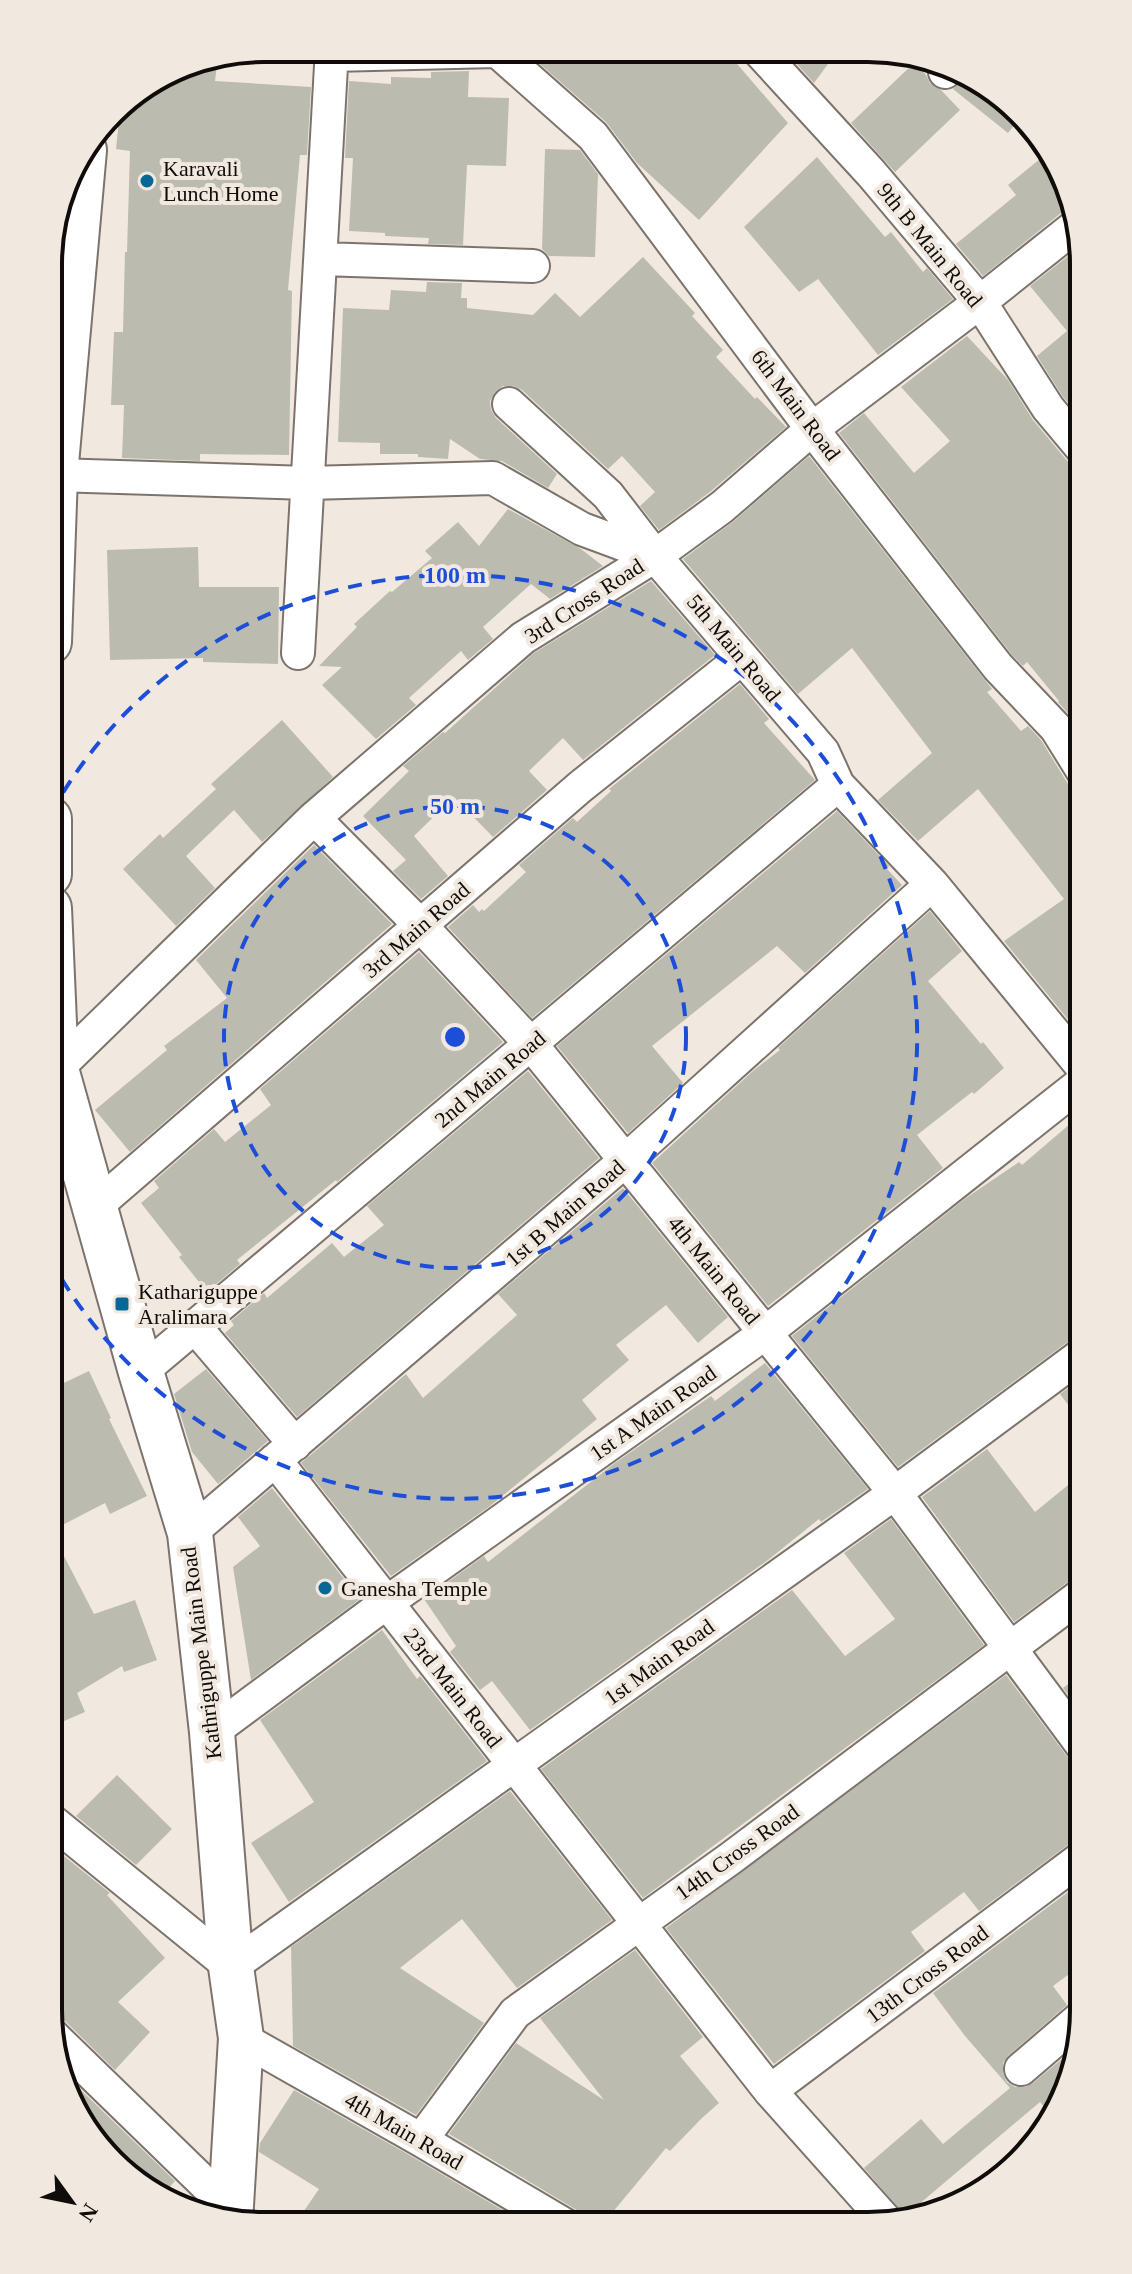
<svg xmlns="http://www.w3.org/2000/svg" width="1132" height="2274" font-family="Georgia,serif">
  <rect width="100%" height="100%" fill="#f1e9e0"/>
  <!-- building -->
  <path fill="#bcbbb0" d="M 524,50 L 726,51 L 788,123 L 699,220 L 637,163 L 606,122 Z
    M 785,51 L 814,51 L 837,52 L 814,83 Z
    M 218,57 L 215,81 L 311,87 L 307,155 L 300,155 L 288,290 L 292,291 L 289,455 L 200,454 L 200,461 L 122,458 L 124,405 L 111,405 L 114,332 L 123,332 L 125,252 L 127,252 L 130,151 L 116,149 L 121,102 L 182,64 Z
    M 915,62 L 926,75 L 930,83 L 941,90 L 960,110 L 895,172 L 851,123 Z
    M 469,71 L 468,97 L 509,98 L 506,166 L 467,165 L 463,245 L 428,244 L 429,238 L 385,236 L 385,233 L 349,231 L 353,158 L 345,158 L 349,81 L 391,84 L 391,77 L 431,78 L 431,72 Z
    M 963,78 L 1010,101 L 1021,117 L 1008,133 L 953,89 Z
    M 545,149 L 580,150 L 598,174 L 595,257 L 549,256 L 542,249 Z
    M 1046,154 L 1073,195 L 1074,205 L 1066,209 L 983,276 L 956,244 L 1016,195 L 1008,185 Z
    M 817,157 L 885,237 L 891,232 L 923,272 L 927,268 L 953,299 L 878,355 L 818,279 L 799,292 L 744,227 Z
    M 1081,246 L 1084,264 L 1084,421 L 1063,397 L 1037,356 L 1067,331 L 1030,286 Z
    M 643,257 L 695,313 L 692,316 L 723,350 L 716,357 L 755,399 L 757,397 L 786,427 L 710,492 L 659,530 L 640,506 L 655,492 L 622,456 L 608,469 L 522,390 L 514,386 L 503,386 L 495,392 L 490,401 L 491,410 L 496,418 L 557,474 L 548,488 L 502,461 L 480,459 L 450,439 L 448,459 L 418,457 L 418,454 L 380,454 L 380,443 L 338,442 L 343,308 L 389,310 L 391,290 L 426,292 L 427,282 L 462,283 L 461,298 L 467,298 L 467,308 L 533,315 L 555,293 L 580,317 Z
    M 967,336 L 1008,380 L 1033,420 L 1069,463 L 1077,468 L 1084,470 L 1072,481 L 1084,495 L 1084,737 L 1072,718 L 1058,702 L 1059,701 L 1027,662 L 1023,666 L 1012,655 L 839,433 L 864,413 L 914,473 L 950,441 L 901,387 Z
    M 809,456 L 992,689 L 987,692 L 1021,731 L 1028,726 L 1041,740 L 1068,784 L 1076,790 L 1084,792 L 1084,1039 L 1004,941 L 1064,899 L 978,789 L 918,841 L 878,800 L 932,753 L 852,648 L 798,694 L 683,559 L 734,521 Z
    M 508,509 L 581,549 L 603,566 L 550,599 L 531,584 L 483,627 L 493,639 L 468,660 L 461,651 L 409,698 L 416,705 L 376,739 L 322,685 L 342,667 L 319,666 L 357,627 L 354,624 L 390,591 L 392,592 L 432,558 L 425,551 L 458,522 L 479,546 Z
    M 198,547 L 199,587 L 279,587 L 278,664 L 203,662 L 203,658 L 110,660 L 107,550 Z
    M 651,581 L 715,655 L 583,760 L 563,738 L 529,771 L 547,790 L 493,837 L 454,797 L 414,836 L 448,876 L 421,899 L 393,871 L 406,860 L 363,816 L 409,771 L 403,766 L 443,732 L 445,733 L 534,653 Z
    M 740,684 L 769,719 L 764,723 L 815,780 L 532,1018 L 448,927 L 473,905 L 479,912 L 482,909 L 484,911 L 526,872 L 519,865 L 573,818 L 577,822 L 611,791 L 609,789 Z
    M 282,720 L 333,777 L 262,842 L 234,810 L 186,856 L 215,888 L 176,926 L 123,869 L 160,834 L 163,838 L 216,789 L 211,784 Z
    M 837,811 L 889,866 L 887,869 L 902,885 L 805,973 L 777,946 L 652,1046 L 683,1083 L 628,1133 L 557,1046 Z
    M 314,845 L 392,924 L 130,1152 L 95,1110 L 167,1050 L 164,1046 L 227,998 L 196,960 Z
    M 930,911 L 962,951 L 928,981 L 981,1044 L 983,1042 L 1004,1068 L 974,1094 L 972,1092 L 917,1135 L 943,1168 L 768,1306 L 652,1163 L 754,1070 L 780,1050 L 778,1048 Z
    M 419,952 L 503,1042 L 337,1182 L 336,1180 L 237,1260 L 240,1264 L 207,1292 L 179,1257 L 182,1255 L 141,1203 L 159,1188 L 154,1181 L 214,1129 L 225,1142 L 271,1105 L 260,1089 Z
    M 528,1071 L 599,1158 L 297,1417 L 225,1333 L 234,1325 L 231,1321 L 264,1293 L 267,1298 L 332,1243 L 344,1257 L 384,1225 L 367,1206 Z
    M 1084,1112 L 1084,1334 L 1073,1338 L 898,1467 L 792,1336 L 966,1198 L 1019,1162 L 1022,1165 Z
    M 623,1188 L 728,1317 L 698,1343 L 666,1305 L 616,1345 L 629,1360 L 582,1400 L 597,1419 L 490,1506 L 391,1576 L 301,1463 L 406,1374 L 423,1398 L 517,1315 L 498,1294 Z
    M 765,1363 L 868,1489 L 821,1522 L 819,1519 L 768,1560 L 530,1730 L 492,1681 L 480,1690 L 450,1652 L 456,1646 L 424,1599 L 484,1556 L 488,1562 L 615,1463 L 711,1396 L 715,1401 Z
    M 206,1369 L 268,1441 L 218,1484 L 192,1452 L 174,1394 Z
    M 89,1371 L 111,1418 L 109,1419 L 147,1496 L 110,1514 L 105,1503 L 51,1531 L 94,1614 L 135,1600 L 157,1660 L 124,1672 L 122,1666 L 77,1693 L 85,1712 L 48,1728 L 49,1390 Z
    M 1084,1377 L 1084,1426 L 1060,1394 Z
    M 987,1449 L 1035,1512 L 1084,1472 L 1084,1574 L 1073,1578 L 1014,1622 L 922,1497 Z
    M 272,1488 L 360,1599 L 251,1680 L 233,1567 L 260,1546 L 238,1517 Z
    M 891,1519 L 984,1645 L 643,1898 L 541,1769 L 792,1590 L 845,1656 L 895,1619 L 844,1553 Z
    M 382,1630 L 417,1679 L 420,1676 L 487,1761 L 289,1902 L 251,1843 L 314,1802 L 260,1720 Z
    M 1084,1672 L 1084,1716 L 1063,1688 Z
    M 1006,1675 L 1069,1759 L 1076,1765 L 1084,1767 L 1084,1836 L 1073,1841 L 979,1911 L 964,1892 L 911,1932 L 925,1951 L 774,2064 L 666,1928 Z
    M 117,1775 L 172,1829 L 136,1865 L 76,1816 Z
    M 510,1791 L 612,1920 L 517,1988 L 462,1919 L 400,1968 L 484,2023 L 416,2115 L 293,2046 L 291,1947 Z
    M 49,1844 L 110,1893 L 107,1895 L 165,1958 L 118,2002 L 150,2032 L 115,2070 L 65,2021 L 57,2017 L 49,2017 Z
    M 1084,1880 L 1084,1963 L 1053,1986 L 1067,2005 L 1009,2055 L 1003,2063 L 1003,2073 L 1007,2082 L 1015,2087 L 1025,2087 L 1033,2083 L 1075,2048 L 1050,2114 L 1040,2102 L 905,2216 L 864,2168 L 921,2119 L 943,2144 L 1010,2088 L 965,2036 L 933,1993 Z
    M 635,1950 L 703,2037 L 680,2056 L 719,2103 L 702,2118 L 670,2151 L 666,2148 L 602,2225 L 584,2225 L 582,2216 L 575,2209 L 449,2134 L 516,2043 L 604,2100 L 540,2018 Z
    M 57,2067 L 175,2181 L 165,2192 L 122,2173 L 59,2079 Z
    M 294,2090 L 411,2156 L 528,2225 L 295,2224 L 319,2189 L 259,2152 L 260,2143 Z"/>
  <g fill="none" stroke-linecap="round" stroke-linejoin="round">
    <defs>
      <path id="lane" d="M 49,1182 L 80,1159"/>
      <path id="street" d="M 495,49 L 593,136 L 812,429 L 998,667 L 1056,728 L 1084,773
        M 759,51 L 871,173 L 980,302 L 1048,408 L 1084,451
        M 332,55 L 496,51
        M 945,72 L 946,70
        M 321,259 L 533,266
        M 509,404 L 608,495 L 655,556
        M 55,475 L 308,483 L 493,478 L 582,529 L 655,556 L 823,752 L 838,785 L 932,884 L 1084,1069
        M 298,653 L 332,48
        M 314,818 L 421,926 L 531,1044 L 895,1493 L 1084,1748
        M 49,1076 L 314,818 L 523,638 L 655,556 L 722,507 L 812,429 L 980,302 L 1078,224
        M 95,1207 L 580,787 L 742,658
        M 195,1327 L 295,1444
        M 141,1372 L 838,785
        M 275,1460 L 770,2091 L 888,2223
        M 190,1533 L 626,1160 L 932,884
        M 212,1732 L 386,1603 L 764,1334 L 1084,1081
        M 48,1818 L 231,1967 L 895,1493 L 1084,1353
        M 52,2035 L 231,2209
        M 241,2038 L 421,2140 L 565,2225
        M 1021,2069 L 1084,2015
        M 770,2091 L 1084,1856
        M 421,2140 L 515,2013 L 731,1858 L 1084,1593"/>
      <path id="secondary" d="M 49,642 L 55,475 L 84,150
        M 49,874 L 49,819
        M 49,908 L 56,1069 L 141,1372 L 190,1533 L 212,1732 L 231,1967 L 241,2038 L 230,2222"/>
    </defs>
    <!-- lane casing -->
    <use href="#lane" stroke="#7c746c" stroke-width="20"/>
    <!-- street casing -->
    <use href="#street" stroke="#7c746c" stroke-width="36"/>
    <!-- secondary casing -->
    <use href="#secondary" stroke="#7c746c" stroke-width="48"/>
    <!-- lane -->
    <use href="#lane" stroke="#fff" stroke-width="16"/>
    <!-- street -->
    <use href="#street" stroke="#fff" stroke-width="32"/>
    <!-- secondary -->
    <use href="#secondary" stroke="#fff" stroke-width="44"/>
  </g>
  <!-- distance rings -->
  <g fill="none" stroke="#1d4ed8" stroke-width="4" stroke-dasharray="14 10">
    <circle cx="455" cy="1037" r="231"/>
    <path d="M51 813A462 462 0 1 1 49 1257"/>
  </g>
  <!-- markers -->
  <g fill="#076897" stroke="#f1e9e0" stroke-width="3">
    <circle cx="147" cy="181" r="8"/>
    <rect x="114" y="1296" width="16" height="16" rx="4"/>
    <circle cx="325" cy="1588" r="8"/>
  </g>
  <g text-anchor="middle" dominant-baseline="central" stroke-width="8" stroke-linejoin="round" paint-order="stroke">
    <!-- poi labels -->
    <g font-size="22" fill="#0f0c09" stroke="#f1e9e0" text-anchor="start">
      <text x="163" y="168">Karavali<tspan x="163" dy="25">Lunch Home</tspan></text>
      <text x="138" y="1291">Kathariguppe<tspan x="138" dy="25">Aralimara</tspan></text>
      <text x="341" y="1588">Ganesha Temple</text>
    </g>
    <!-- street labels -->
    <g font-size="22" fill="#0f0c09" stroke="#f1e9e0">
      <text transform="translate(930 245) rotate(51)">9th B Main Road</text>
      <text transform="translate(796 405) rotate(53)">6th Main Road</text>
      <text transform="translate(584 601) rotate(-33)">3rd Cross Road</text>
      <text transform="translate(734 648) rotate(50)">5th Main Road</text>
      <text transform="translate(416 930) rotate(-41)">3rd Main Road</text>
      <text transform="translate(490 1079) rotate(-40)">2nd Main Road</text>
      <text transform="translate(565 1213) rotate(-41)">1st B Main Road</text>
      <text transform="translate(714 1270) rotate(51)">4th Main Road</text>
      <text transform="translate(653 1413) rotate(-35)">1st A Main Road</text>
      <text transform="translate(201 1653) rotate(-97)">Kathriguppe Main Road</text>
      <text transform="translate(659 1662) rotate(-36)">1st Main Road</text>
      <text transform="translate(453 1688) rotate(52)">23rd Main Road</text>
      <text transform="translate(737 1852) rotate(-36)">14th Cross Road</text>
      <text transform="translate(927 1974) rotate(-37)">13th Cross Road</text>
      <text transform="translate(404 2131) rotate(30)">4th Main Road</text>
    </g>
  </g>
  <!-- crop -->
  <path d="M0 0H1132V2274H0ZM264 62H868A202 202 0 0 1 1070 264V2010A202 202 0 0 1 868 2212H264A202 202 0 0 1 62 2010V264A202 202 0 0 1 264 62Z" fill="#f1e9e0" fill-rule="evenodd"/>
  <path fill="none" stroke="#0f0c09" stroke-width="4" d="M264 62H868A202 202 0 0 1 1070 264V2010A202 202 0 0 1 868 2212H264A202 202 0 0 1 62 2010V264A202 202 0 0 1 264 62Z"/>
  <circle cx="455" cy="1037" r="12" fill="#1d4ed8" stroke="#f1e9e0" stroke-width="4"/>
  <g font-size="24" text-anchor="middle" font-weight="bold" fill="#1d4ed8" stroke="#f1e9e0" stroke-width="8" stroke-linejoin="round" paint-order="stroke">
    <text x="455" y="583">100 m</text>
    <text x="455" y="814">50 m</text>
  </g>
  <!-- north arrow -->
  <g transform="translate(72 2202) rotate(123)" stroke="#f1e9e0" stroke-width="6" paint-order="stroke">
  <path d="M0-6L14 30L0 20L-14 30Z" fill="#0f0c09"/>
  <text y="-12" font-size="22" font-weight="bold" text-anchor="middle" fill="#0f0c09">N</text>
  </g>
</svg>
